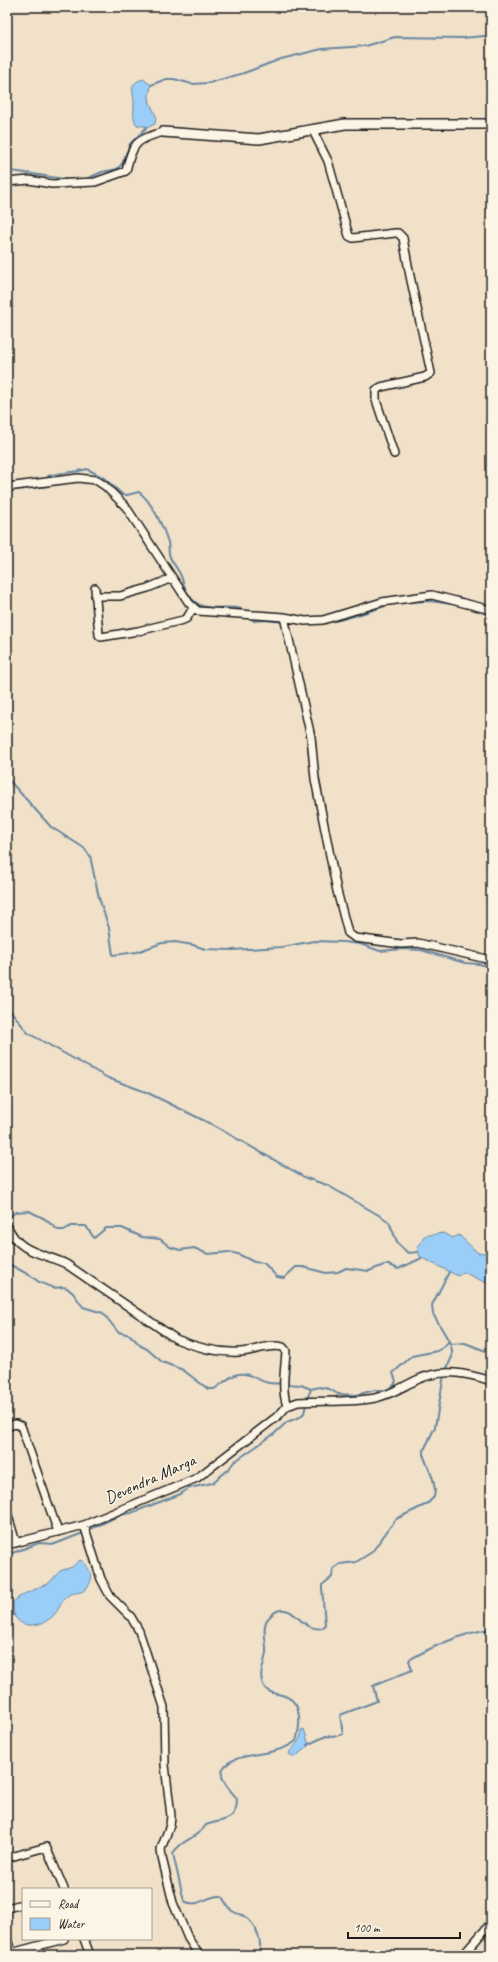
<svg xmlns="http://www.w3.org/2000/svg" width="498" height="1962" font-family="Caveat,sans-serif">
  <rect width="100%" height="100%" fill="#f1e1c9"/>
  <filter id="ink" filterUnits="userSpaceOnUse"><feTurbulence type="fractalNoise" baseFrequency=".025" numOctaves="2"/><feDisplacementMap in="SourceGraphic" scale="8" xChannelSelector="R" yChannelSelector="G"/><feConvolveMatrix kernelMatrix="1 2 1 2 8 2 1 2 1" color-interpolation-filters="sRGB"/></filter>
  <g filter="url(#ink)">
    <!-- water -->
    <path fill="#9acef8" stroke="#6887a0" d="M 143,79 L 151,85 L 149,96 L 150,103 L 156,116 L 155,124 L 149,127 L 137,125 C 132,117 134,112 134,103 C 134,92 127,84 143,79 Z
      M 443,1233 L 452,1238 L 459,1235 L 478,1253 L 491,1252 L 491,1285 L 463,1272 L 458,1276 L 420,1257 L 417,1247 L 421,1243 L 424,1236 Z
      M 80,1560 C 85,1562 87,1566 90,1571 C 92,1576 92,1578 90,1583 C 82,1598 74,1589 65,1598 C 61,1603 58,1611 53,1616 C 43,1626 20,1631 14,1614 C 13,1611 13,1605 13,1602 L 22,1595 L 49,1583 L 60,1571 L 72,1567 Z
      M 304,1729 L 309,1745 L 295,1757 L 289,1754 L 290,1751 C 297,1744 301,1740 301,1730 Z"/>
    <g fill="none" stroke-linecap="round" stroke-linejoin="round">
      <!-- stream -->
      <path stroke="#6887a0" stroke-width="2" d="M 151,85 L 166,79 L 174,79 L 192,84 L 209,83 L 244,73 L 281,59 L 322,49 L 365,46 L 395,37 L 463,38 L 484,36 L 491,39
        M 7,171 C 29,172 51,178 73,180
        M 86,179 L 102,172 L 117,169 L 122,164 L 130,144 L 147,127
        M 48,476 C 61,472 74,473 87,469 L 104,478 L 123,495 L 127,495 L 139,492 C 152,502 163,526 168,542 C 169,547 168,553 170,557 C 173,564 178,569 181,576 C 184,585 186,593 193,600 C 207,616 235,600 247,613
        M 7,491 L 49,486
        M 409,602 L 429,601 L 460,605
        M 476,609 L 491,617
        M 251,618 L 254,621 L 265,620 L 283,622
        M 287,622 C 325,628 355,616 391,604
        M 7,778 L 51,827 L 84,848 L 90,856 L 99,898 L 109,928 L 113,955 L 137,952 L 162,943 L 175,942 L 193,945 L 205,949 L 233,950 L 282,947 L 314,941 L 343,942 L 360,944 L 380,951 L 403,949 L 421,950 L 465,963 L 479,964 L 491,967
        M 7,1006 L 28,1033 L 108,1078 L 146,1092 L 211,1124 L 306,1178 L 327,1185 L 382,1217 L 389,1222 L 398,1244 L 408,1253 L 418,1252
        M 8,1218 L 16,1212 L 29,1211 L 45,1219 L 58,1230 L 64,1230 L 71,1226 L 86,1226 L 94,1238 L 106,1228 L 122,1228 L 142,1237 L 160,1239 L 170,1247 L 180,1250 L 194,1248 L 208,1254 L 229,1252 L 238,1254 L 254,1262 L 264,1263 L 277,1277 L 284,1278 L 296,1267 L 303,1267 L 326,1273 L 338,1272 L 346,1268 L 369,1271 L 384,1265 L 390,1265 L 398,1269 L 422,1258
        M 7,1263 L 31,1276 L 39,1282 L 54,1288 L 63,1287 L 67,1288 L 73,1293 L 83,1307 L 103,1313 L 118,1332 L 130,1335 L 141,1346 L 147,1349 L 162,1362 L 183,1370 L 208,1389 L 214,1389 C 221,1385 228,1378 235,1375 C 252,1369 259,1387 281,1383
        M 450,1344 L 465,1343 L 491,1353
        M 446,1370 L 452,1357 L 452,1350 L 449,1341 L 433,1314 L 432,1305 L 449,1272
        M 286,1384 L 301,1385 L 311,1389 L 320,1387 L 329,1389 L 338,1394 L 356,1395 L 375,1390 L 386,1390 L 394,1385 L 396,1381 L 393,1373 L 412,1356 L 437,1351 L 444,1347 L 449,1341
        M 307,1399 L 311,1389
        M 89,1530 L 120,1515 L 131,1513 L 178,1495 L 190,1488 L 212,1483 L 228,1470 L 234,1462 L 274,1434 L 287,1422 L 300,1417 L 304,1413 L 306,1405
        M 7,1555 L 39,1543 L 55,1544 L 83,1533
        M 7,1615 L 14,1615
        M 307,1745 L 326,1736 L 333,1737 L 343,1734 L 340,1715 L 377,1701 L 373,1686 L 412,1670 L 409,1660 C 431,1647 465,1632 491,1629
        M 258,1955 C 264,1942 256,1924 244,1916 C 240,1914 233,1913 230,1909 C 226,1905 225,1900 221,1896 C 206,1895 199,1909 184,1901 L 173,1854 C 180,1840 198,1838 206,1825 C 223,1819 237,1822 237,1799 C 232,1791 224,1786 222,1776 C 219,1755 262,1755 274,1751 C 282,1749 290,1746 296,1741 C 300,1727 303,1704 287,1697 C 279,1693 268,1695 263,1685 C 258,1673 265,1664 266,1652 C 267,1643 262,1631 266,1622 C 268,1617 275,1611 280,1610 C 296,1607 302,1632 323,1628 L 325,1624 L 322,1588 L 322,1585 L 332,1577 L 333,1569 L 340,1564 L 356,1562 L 372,1552 L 396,1519 L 427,1504 L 434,1497 L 435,1490 L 433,1479 L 424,1457 L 424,1450 L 435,1427 L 444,1375"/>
      <defs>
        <path id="street" d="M 312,129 L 328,161 L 349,236 L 353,238 L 395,233 L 398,233 L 403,238 L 410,276 L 431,373 L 425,377 L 381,387 L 376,390 L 376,400 L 394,454
          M 7,182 L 29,180 L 52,184 L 95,182 L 126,171 C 132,144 136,139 163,132
          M 7,487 L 78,478 L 96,480 L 105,486 L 126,507 L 189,603 L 198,611 L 284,617 L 305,621 L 323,620 L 382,602 L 432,595 L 491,610
          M 95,588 L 99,635 L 101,637 L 138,631 L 183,620 L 187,618 L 193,608
          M 95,596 L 120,596 L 148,588 L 172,578
          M 284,617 L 311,737 L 315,779 L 337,891 L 348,933 L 355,938 L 401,944 L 418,943 L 491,960
          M 7,1225 C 19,1254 41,1252 66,1264 L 176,1339 C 195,1347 219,1353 240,1352 C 253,1352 269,1343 283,1347 L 286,1351 C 285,1369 281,1389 287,1406
          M 7,1426 L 16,1424 L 21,1426 L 58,1532
          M 7,1512 L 16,1543
          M 84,1525 L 101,1579 L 110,1596 L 131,1617 L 139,1631 L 164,1707 L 165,1765 L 171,1816 L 170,1825 L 161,1849 L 162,1858 L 173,1903 L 188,1938 L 199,1955
          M 7,1545 L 84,1525 L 197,1478 L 279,1415 L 287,1406 L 298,1402 C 323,1400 349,1403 375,1398 C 393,1394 403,1386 419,1379 C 443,1368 467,1373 491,1381
          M 7,1858 L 46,1847 L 64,1889
          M 7,1908 L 23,1904
          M 84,1939 L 90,1955
          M 7,1940 L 13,1955
          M 7,1954 L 64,1939
          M 463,1955 L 491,1923"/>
        <path id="secondary" d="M 163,132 L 259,139 L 345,124 L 491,124"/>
      </defs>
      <!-- street casing -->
      <use href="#street" stroke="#1c1c1c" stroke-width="10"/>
      <!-- secondary casing -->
      <use href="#secondary" stroke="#1c1c1c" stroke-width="12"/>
      <!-- street -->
      <use href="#street" stroke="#fcf5e5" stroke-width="7"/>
      <!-- secondary -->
      <use href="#secondary" stroke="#fcf5e5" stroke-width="9"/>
    </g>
  </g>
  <g text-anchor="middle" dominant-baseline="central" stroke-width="3" stroke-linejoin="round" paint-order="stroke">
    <!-- street labels -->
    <g font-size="17" fill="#1c1c1c" stroke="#fcf5e5">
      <text transform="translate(150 1479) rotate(-24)">Devendra Marga</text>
    </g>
  </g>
  <!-- margin -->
  <rect width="498" height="1962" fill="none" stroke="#fcf5e5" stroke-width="24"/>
  <rect x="12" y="12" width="474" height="1938" fill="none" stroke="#1c1c1c" stroke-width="1.5" filter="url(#ink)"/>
  <!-- legend -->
  <rect x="22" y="1888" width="130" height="52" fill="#fcf5e5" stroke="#a29e95"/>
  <rect x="30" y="1901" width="20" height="6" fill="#fcf5e5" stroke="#a29e95"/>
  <text x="58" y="1908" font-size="12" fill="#1c1c1c">Road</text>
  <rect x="30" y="1918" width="20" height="12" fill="#9acef8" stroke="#a29e95"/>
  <text x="58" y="1928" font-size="12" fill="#1c1c1c">Water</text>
  <!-- scale -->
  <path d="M348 1932v6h112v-6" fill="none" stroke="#1c1c1c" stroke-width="2"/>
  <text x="354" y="1932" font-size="12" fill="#1c1c1c" stroke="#fcf5e5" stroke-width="3" paint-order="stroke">100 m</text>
</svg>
